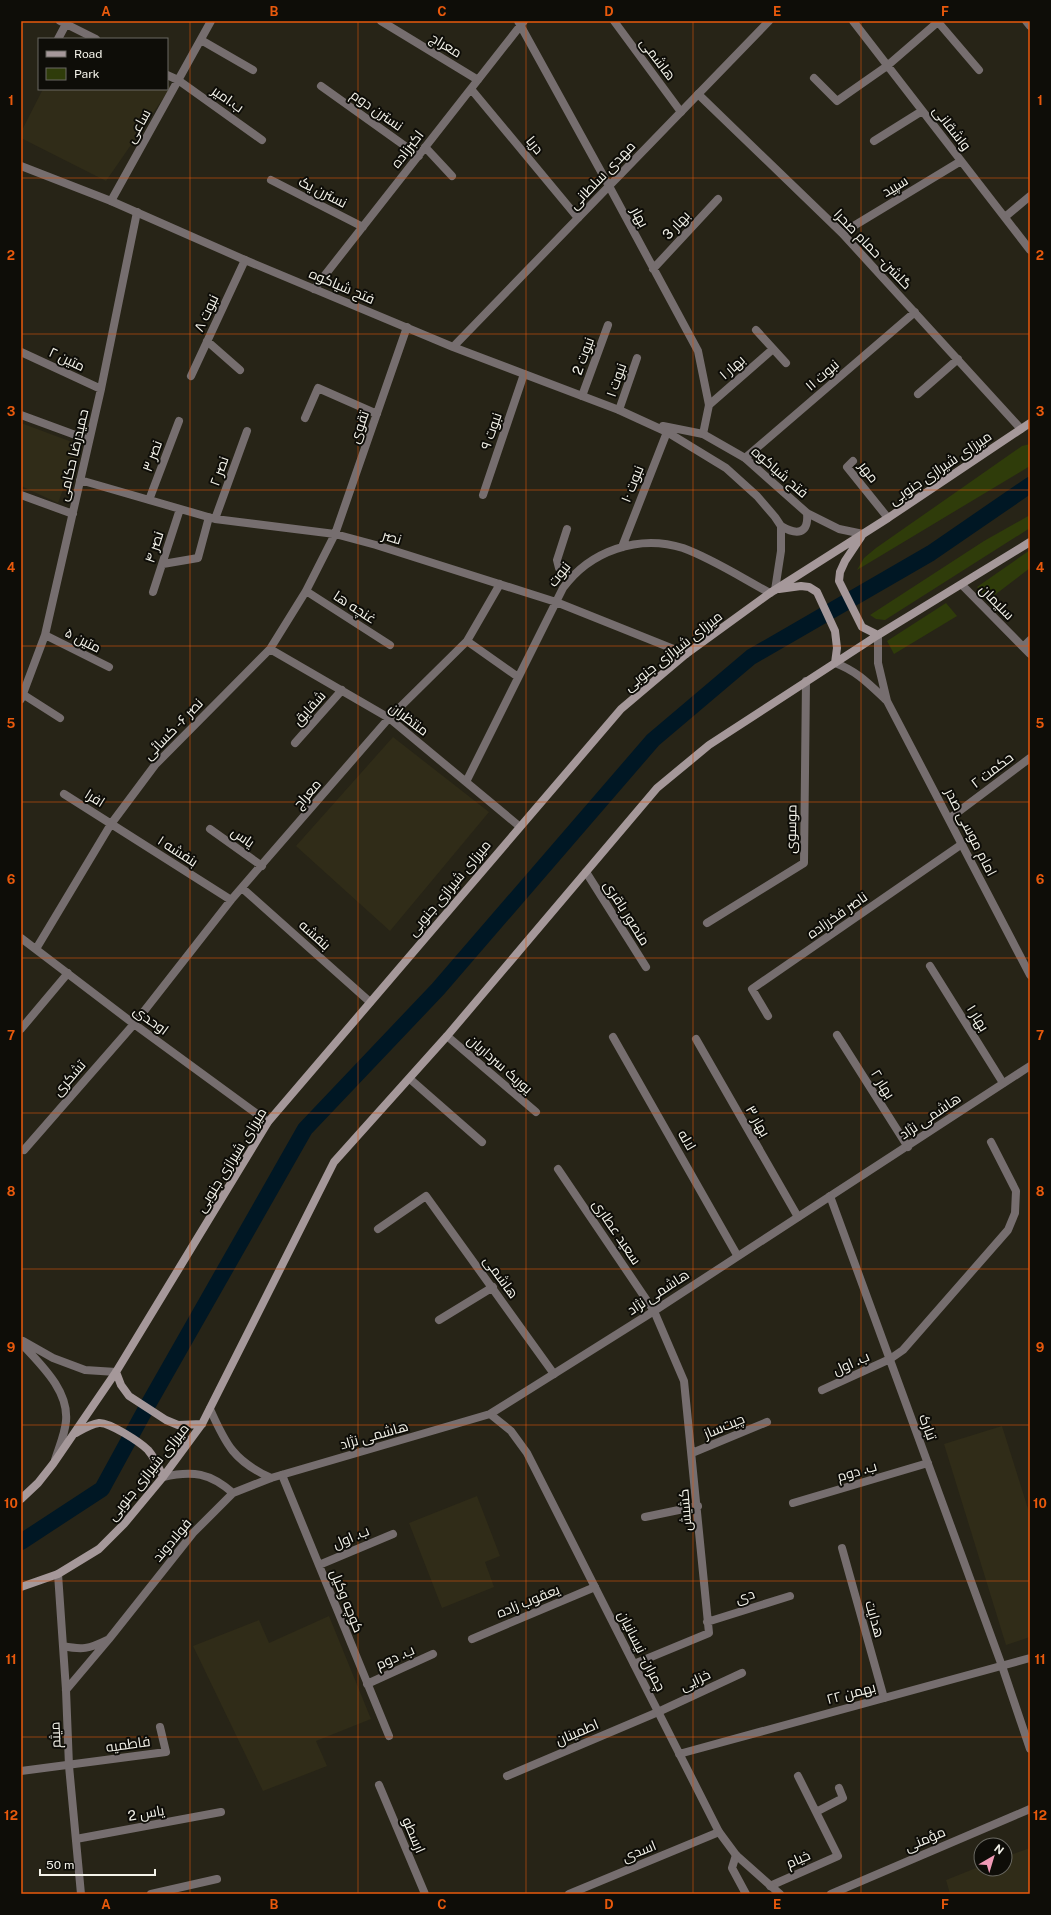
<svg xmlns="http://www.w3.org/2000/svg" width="1051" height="1915" font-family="'Public Sans',Cairo,sans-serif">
  <rect width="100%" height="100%" fill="#272417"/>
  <!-- built -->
  <path fill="#302c18" d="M 167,85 L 171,87 L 106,181 L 21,138 L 21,132 L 43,89 L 167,89 Z
    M 21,423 L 80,445 L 58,503 L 21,486 Z
    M 393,737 L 489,812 L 390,931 L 296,846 Z
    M 1002,1426 L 1030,1515 L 1030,1637 L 1006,1645 L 944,1444 Z
    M 477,1496 L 500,1556 L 485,1562 L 494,1587 L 442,1608 L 409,1523 Z
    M 329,1616 L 371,1719 L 316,1741 L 327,1766 L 263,1791 L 193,1646 L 259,1620 L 269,1643 Z
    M 1030,1848 L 1030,1894 L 950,1894 L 946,1880 L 981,1866 L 981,1869 L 1005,1869 L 1005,1857 Z"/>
  <!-- green -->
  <path fill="#2f3c0a" d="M 1030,444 L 1030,466 L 857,570 L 864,558 L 876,548 L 1022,446 Z
    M 1030,515 L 1030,528 L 885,620 L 876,619 L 870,615 L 984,541 Z
    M 1030,550 L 1030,568 L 988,600 L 977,587 Z
    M 946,603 L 957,616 L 894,654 L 887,641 Z"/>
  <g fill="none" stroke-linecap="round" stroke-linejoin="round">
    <!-- canal -->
    <path stroke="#001724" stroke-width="16" d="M 21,1542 L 102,1489 L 149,1403 L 305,1129 L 438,989 L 653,740 L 751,657 L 931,553 L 1030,485"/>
    <!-- service -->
    <path stroke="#766e6f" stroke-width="8" d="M 890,1359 L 903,1350 L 1008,1230 L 1015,1213 L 1016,1191 L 991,1142"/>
    <!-- minor -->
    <path stroke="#766e6f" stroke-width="8" d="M 60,21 L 96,39
      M 381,21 L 478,80
      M 518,21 L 609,186 L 698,351 L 709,405 L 703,434
      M 614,21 L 681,112
      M 853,21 L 1030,250
      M 1026,21 L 1030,26
      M 938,22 L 979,70
      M 58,39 L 66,24
      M 201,40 L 253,70
      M 167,75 L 178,80 L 262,140
      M 814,78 L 837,101 L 887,66 L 939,21
      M 321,86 L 419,156
      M 471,89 L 578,218
      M 698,94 L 842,233 L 1021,429
      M 874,141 L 922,111
      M 425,147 L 452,176
      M 271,180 L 363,227
      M 111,201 L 211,21
      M 1005,217 L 1030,196
      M 842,233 L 961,161
      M 653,269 L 718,199
      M 314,289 L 524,21
      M 756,330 L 786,363
      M 207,341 L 240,370
      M 21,352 L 101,389
      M 191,376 L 245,260
      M 918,394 L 958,359
      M 582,396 L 608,325
      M 709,405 L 773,349
      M 619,410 L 637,358
      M 21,415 L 89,440
      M 305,418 L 318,388 L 377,414
      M 745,458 L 915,312
      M 853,461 L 847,467 L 888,518
      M 80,480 L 215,519 L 335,534 L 376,545 L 556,602 L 686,654
      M 21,495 L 73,514
      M 483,495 L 524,374
      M 149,500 L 179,421
      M 215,519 L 247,431
      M 567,529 L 557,560 L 559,568 L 570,577
      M 622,547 L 667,432
      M 163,564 L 198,558 L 209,517
      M 962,585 L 1030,654
      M 306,591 L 390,645
      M 153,592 L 180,509
      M 45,635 L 109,667
      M 467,641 L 518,677
      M 1023,647 L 1030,640
      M 270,649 L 389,718 L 519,826
      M 24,695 L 60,718
      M 21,699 L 45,635 L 101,389 L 137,212
      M 295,743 L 342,690
      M 466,782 L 563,588 C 590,551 638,534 683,548 C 713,559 742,578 770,593
      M 64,794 L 231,900
      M 950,818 L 1030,758
      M 210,829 L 262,866
      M 586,872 L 646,967
      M 242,888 L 370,1002
      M 707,923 L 804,863 L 806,681
      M 21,938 L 134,1024 L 268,1122
      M 36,949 L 111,824 L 155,765 L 270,649 L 306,591 L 335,534 L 407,327
      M 930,966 L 1003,1083
      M 768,1016 L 752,989 L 962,844
      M 21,1029 L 68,973
      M 837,1035 L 908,1147
      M 447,1036 L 536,1112
      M 613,1037 L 737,1255
      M 696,1039 L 798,1217
      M 410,1079 L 482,1142
      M 24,1150 L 134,1024 L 231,900 L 389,718 L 467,641 L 500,584
      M 558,1169 L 654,1311 L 684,1381 L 709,1633 L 634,1664
      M 830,1196 L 1002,1666 L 1030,1749
      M 378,1229 L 426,1196 L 554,1374
      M 439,1320 L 493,1287
      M 822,1390 L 890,1359
      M 692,1453 L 767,1422
      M 282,1475 L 389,1736
      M 793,1503 L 928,1463
      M 645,1517 L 698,1506
      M 842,1548 L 884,1698
      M 319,1565 L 393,1534
      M 707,1622 L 790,1596
      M 472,1639 L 595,1587
      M 367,1684 L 433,1654
      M 21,1771 L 166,1752 L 160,1727
      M 507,1776 L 658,1712 L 742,1673
      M 379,1785 L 425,1894
      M 816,1812 L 843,1798 L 839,1788
      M 76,1839 L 221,1812
      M 736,1855 L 732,1868 L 746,1894
      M 770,1886 L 838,1856 L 798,1776
      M 151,1894 L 217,1879
      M 569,1894 L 719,1832
      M 831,1894 L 1030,1809"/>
    <!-- tertiary -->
    <path stroke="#766e6f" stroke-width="8" d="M 21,166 L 111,201 L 245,260 L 453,347 L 619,410 L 667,432 L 726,468 L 757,496 L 775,517 L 781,526 L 781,551 L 775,590
      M 453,347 L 769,21
      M 663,426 L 703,434 L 745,458 L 807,513 L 839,529 L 863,534
      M 781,526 C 796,535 809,535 807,513
      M 878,635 L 878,663 L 887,701 L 1030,975
      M 835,663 C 857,671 869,684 886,700
      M 23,1341 L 53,1358 L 85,1370 L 116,1372
      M 21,1343 C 40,1364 69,1390 66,1421 C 65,1434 59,1447 55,1460
      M 210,1409 C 226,1445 234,1461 271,1478
      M 490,1414 L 511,1431 L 527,1453 L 719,1832 L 736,1855 L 780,1894
      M 163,1477 C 193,1470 210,1473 233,1493
      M 58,1574 L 66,1690 L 69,1766 L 81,1894
      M 63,1646 C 82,1650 89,1649 107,1640
      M 66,1690 L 109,1639 L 193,1533 L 233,1493 L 271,1478 L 490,1414 L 654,1311 L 1030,1066
      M 679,1754 L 1030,1658"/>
    <!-- secondary -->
    <path stroke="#a5989a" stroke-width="8" d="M 861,537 L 845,561 L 840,572 L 839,581 L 862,627 L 878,635
      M 779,589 L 801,586 L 809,587 L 817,592 L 835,631 L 837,648 L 835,663
      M 116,1372 L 121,1385 L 129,1396 L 166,1420 L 178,1425 L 202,1424
      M 76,1433 C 83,1429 91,1424 99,1423 C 109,1422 140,1442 148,1450 C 155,1458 159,1468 163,1477
      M 21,1499 L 38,1483 L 53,1464 L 116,1372 L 268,1122 L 621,709 L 686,654 L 770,593 L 888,518 L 1030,423
      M 21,1587 L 58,1574 L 99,1549 L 124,1524 L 163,1477 L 202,1424 L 334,1162 L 447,1036 L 657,788 L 709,745 L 878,635 L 1030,542"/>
  </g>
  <!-- grid -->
  <path fill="none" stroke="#e8590c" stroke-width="1" stroke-opacity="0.55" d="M 190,21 L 190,1894M 358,21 L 358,1894M 526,21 L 526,1894M 693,21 L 693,1894M 861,21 L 861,1894M 21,178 L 1030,178M 21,334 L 1030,334M 21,490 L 1030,490M 21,646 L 1030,646M 21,802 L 1030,802M 21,958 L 1030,958M 21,1113 L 1030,1113M 21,1269 L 1030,1269M 21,1425 L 1030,1425M 21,1581 L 1030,1581M 21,1737 L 1030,1737"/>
  <g text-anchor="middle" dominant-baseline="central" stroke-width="4" stroke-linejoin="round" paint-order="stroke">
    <!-- street labels -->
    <g font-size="14" fill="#f4f3ea" stroke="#0e0d08">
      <text transform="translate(446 45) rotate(31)">معراج</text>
      <text transform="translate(658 59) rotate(53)">هاشمی</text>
      <text transform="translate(228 99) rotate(35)">ب.امیر</text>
      <text transform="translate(377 110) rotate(35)">نسترن دوم</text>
      <text transform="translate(138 126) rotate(-61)">ساعی</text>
      <text transform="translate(952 128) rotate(52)">واشقانی</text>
      <text transform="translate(535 145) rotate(51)">دریا</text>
      <text transform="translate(407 149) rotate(-52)">اکبرزاده</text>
      <text transform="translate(602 175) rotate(-46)">مهدی سلطانی</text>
      <text transform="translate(895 186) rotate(-31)">سپید</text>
      <text transform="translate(323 192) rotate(27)">نسترن یک</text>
      <text transform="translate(640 217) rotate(62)">بهار</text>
      <text transform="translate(676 225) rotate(-47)">بهار 3</text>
      <text transform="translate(873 249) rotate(46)">گلشن - حمام صحرا</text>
      <text transform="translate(342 286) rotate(23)">فتح شیاکوه</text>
      <text transform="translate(206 313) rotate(-65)">نبوت ۸</text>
      <text transform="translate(583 356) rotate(-70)">نبوت 2</text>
      <text transform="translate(67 359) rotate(25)">متین ۲</text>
      <text transform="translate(732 367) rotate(-41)">بهار ۱</text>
      <text transform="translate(822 375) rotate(-41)">نبوت ۱۱</text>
      <text transform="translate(616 380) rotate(-71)">نبوت ۱</text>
      <text transform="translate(359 427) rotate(-71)">تقوی</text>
      <text transform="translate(491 431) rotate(-71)">نبوت ۹</text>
      <text transform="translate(73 455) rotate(-77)">حمیدرضا حکامی</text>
      <text transform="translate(152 456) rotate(-69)">نصر ۳</text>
      <text transform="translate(940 468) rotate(-34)">میرزای شیرازی جنوبی</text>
      <text transform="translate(219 471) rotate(-70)">نصر ۲</text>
      <text transform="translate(780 472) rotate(41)">فتح شیاکوه</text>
      <text transform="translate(869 472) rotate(53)">مهر</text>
      <text transform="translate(632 484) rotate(-68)">نبوت ۱۰</text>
      <text transform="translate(392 537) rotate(17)">نصر</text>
      <text transform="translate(154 547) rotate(-72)">نصر ۴</text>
      <text transform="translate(559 574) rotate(-52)">نبوت</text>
      <text transform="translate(997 602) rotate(46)">سلیمان</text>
      <text transform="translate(355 607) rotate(33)">غنچه ها</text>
      <text transform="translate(83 640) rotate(27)">متین ۵</text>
      <text transform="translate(673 651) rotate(-38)">میرزای شیرازی جنوبی</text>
      <text transform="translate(309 708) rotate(-48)">شقایق</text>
      <text transform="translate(409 719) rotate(37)">منتظران</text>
      <text transform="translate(173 729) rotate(-46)">نصر ۶ - کسائی</text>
      <text transform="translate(992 770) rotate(-37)">حکمت ۲</text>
      <text transform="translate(307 794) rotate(-49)">معراج</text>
      <text transform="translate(95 798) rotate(32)">افرا</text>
      <text transform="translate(791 829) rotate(-89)">موسوی</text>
      <text transform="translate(971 832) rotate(63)">امام موسی صدر</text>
      <text transform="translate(243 837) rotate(35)">یاس</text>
      <text transform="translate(178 851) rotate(33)">بنفشه ۱</text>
      <text transform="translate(449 888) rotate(-50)">میرزای شیرازی جنوبی</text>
      <text transform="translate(627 913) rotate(58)">منصور باقری</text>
      <text transform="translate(837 915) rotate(-35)">ناصر فخرزاده</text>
      <text transform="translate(315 935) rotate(42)">بنفشه</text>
      <text transform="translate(978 1018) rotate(58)">بهار ۱</text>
      <text transform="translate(151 1020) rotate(36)">اوحدی</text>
      <text transform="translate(500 1064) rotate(41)">یوریک سرداریان</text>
      <text transform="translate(69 1078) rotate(-49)">تشکری</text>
      <text transform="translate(883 1084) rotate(58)">بهار ۲</text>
      <text transform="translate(930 1116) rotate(-34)">هاشمی نژاد</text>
      <text transform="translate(758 1121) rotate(60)">بهار ۳</text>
      <text transform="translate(687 1140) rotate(60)">لاله</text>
      <text transform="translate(231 1160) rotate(-58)">میرزای شیرازی جنوبی</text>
      <text transform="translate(617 1232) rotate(56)">سعید عطاری</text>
      <text transform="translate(501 1277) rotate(54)">هاشمی</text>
      <text transform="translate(658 1292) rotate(-33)">هاشمی نژاد</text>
      <text transform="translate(851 1363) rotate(-24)">ب. اول</text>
      <text transform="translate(724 1426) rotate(-23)">چیت‌ساز</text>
      <text transform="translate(928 1427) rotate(70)">تبارک</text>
      <text transform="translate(374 1435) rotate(-16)">هاشمی نژاد</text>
      <text transform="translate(857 1471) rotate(-16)">ب. دوم</text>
      <text transform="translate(148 1472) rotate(-51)">میرزای شیرازی جنوبی</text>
      <text transform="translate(685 1510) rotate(-95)">کشیش</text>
      <text transform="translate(351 1537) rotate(-23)">ب. اول</text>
      <text transform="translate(172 1540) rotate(-50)">فولادوند</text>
      <text transform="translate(745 1596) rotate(-18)">دی</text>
      <text transform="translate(347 1601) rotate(68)">کوچه وکیل</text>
      <text transform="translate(528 1601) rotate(-22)">یعقوب زاده</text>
      <text transform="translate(875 1619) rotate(74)">هدایت</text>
      <text transform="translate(642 1651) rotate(63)">چمران - نیسانیان</text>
      <text transform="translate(395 1657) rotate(-24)">ب. دوم</text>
      <text transform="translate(695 1680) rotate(-25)">خزایی</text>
      <text transform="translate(851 1693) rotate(-15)">۲۲ بهمن</text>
      <text transform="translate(577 1732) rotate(-23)">اطمینان</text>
      <text transform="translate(55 1735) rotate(-92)">میثم</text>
      <text transform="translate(128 1744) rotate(-8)">فاطمیه</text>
      <text transform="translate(146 1813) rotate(-10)">یاس 2</text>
      <text transform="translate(414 1835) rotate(67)">ارسطو</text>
      <text transform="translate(925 1839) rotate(-23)">مؤمنی</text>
      <text transform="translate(639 1851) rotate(-22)">اسدی</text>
      <text transform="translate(798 1859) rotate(-24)">خیام</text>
    </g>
  </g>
  <!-- border -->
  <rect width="1051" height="1915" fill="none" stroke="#0e0d08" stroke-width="44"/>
  <!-- legend -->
  <rect x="38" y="38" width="130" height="52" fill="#0e0d08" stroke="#6a6962"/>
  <rect x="46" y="51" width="20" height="6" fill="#a5989a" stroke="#6a6962"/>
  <text x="74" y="58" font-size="12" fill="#f4f3ea">Road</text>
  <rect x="46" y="68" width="20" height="12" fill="#2f3c0a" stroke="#6a6962"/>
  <text x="74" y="78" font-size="12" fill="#f4f3ea">Park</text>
  <!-- north arrow -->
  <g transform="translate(993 1857) rotate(38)"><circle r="19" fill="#0e0d08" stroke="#6a6962"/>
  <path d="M0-3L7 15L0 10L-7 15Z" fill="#f09ab6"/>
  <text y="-6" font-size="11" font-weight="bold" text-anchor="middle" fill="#f4f3ea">N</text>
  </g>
  <!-- scale -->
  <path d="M40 1869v6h115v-6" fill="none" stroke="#f4f3ea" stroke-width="2"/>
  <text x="46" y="1869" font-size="12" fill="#f4f3ea" stroke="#0e0d08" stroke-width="3" paint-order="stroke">50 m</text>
  <rect x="22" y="22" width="1007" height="1871" fill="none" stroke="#e8590c" stroke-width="1.5"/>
  <g font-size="13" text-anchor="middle" font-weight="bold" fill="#e8590c">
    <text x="106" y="16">A</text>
    <text x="274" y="16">B</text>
    <text x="442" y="16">C</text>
    <text x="609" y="16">D</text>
    <text x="777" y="16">E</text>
    <text x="945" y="16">F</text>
    <text x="11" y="105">1</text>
    <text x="1040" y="105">1</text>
    <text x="11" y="260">2</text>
    <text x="1040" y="260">2</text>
    <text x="11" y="416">3</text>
    <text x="1040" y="416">3</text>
    <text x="11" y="572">4</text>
    <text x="1040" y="572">4</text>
    <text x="11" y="728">5</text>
    <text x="1040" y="728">5</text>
    <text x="11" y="884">6</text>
    <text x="1040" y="884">6</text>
    <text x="11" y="1040">7</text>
    <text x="1040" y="1040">7</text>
    <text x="11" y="1196">8</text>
    <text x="1040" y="1196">8</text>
    <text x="11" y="1352">9</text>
    <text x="1040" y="1352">9</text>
    <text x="11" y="1508">10</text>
    <text x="1040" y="1508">10</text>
    <text x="11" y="1664">11</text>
    <text x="1040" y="1664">11</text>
    <text x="11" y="1820">12</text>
    <text x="1040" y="1820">12</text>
    <text x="106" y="1909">A</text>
    <text x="274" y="1909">B</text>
    <text x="442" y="1909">C</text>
    <text x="609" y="1909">D</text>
    <text x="777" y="1909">E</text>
    <text x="945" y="1909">F</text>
  </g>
</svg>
